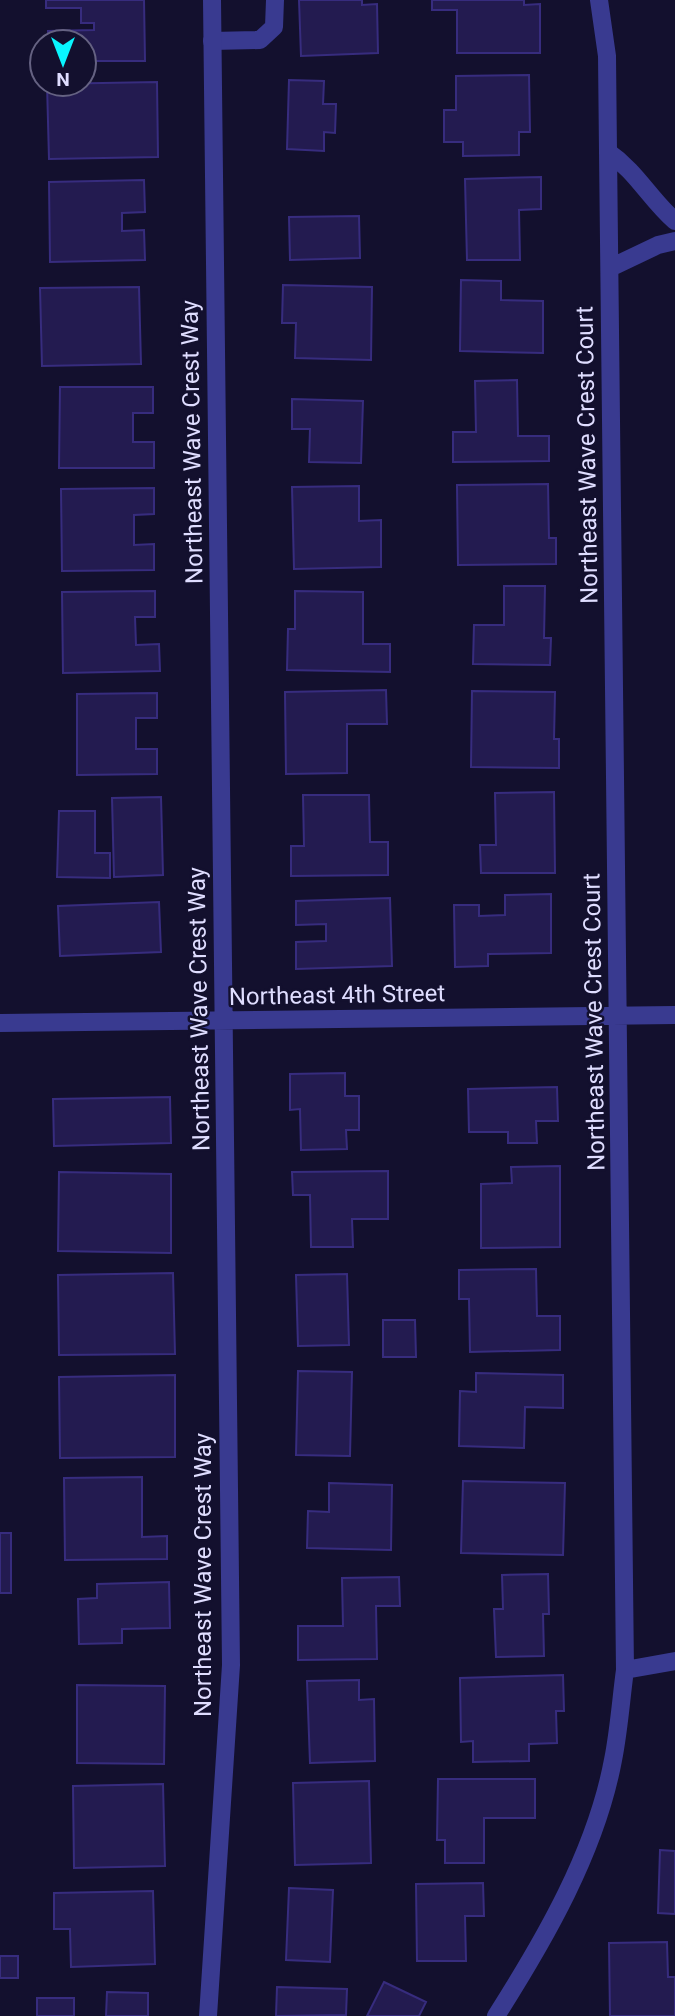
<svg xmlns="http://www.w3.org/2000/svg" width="675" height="2016" font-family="Roboto,sans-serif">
  <rect width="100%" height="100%" fill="#13102e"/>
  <!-- building -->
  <path fill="#231b50" stroke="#372c7e" stroke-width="2" d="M 46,0 L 144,0 L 145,61 L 84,61 L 84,42 L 48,42 L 48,31 L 94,30 L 94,23 L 81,23 L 81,8 L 46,8 Z
    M 299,0 L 362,0 L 362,5 L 377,4 L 378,53 L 301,56 Z
    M 432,0 L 524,0 L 524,5 L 540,4 L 540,53 L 457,53 L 457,10 L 432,10 Z
    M 529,75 L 530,132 L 519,132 L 519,155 L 463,156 L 463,142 L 444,142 L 444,110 L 456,110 L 456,76 Z
    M 289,80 L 324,81 L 323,104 L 336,104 L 335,133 L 324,132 L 324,151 L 287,149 Z
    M 157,82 L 158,157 L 49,159 L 47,84 Z
    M 541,177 L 541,209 L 519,210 L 520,260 L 467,260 L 465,179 Z
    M 144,180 L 145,212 L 122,213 L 122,231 L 144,230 L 145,260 L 50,262 L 49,182 Z
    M 359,216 L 360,258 L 290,260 L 289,217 Z
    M 461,280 L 501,281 L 501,300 L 543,301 L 543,353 L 460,351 Z
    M 283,285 L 372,287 L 371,360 L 295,358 L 296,323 L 282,323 Z
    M 139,287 L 141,364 L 42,366 L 40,288 Z
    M 517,380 L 518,436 L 549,436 L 549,461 L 453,462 L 453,432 L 476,432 L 475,381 Z
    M 60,387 L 153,387 L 153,413 L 133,413 L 133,442 L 154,442 L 154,468 L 59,468 Z
    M 292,399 L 363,401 L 361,463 L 309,462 L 310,429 L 292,429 Z
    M 548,484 L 549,538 L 556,538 L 556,564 L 458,565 L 457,485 Z
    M 359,486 L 359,521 L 381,520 L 381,567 L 294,569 L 292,487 Z
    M 154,488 L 154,514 L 134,515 L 134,545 L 154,544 L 154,570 L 62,571 L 61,489 Z
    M 504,586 L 545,586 L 544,638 L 551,638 L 550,665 L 473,664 L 474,625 L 504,625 Z
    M 155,591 L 155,617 L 135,617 L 136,645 L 159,644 L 160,671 L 63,673 L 62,592 Z
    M 295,591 L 363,592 L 363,644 L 390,644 L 390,672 L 287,670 L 288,629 L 295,629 Z
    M 386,690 L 387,724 L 347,724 L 347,773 L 286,774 L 285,692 Z
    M 472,691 L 555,692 L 554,739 L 559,739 L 559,768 L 471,767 Z
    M 157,693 L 157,718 L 136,718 L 136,749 L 157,749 L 157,774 L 77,775 L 77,694 Z
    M 554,792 L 555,873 L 481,873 L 480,845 L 496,845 L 495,793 Z
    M 303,795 L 369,795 L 370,842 L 388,842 L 388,875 L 291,876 L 291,846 L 304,846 Z
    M 161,797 L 163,875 L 114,877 L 112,798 Z
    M 59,811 L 95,811 L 95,853 L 110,853 L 110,878 L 57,877 Z
    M 551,894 L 551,953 L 488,954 L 488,966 L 455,967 L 454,905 L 479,905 L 479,916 L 505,915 L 505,895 Z
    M 390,898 L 392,966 L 296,969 L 296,942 L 326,941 L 326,924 L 296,925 L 296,901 Z
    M 159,902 L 161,952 L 60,956 L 58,906 Z
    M 345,1073 L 345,1096 L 359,1096 L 359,1130 L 346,1130 L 347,1149 L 301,1150 L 300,1109 L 290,1110 L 290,1074 Z
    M 557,1087 L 558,1121 L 536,1121 L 537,1143 L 508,1143 L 508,1132 L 469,1132 L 468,1089 Z
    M 170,1097 L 171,1143 L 54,1146 L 53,1099 Z
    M 560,1166 L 560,1247 L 481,1248 L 481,1184 L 512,1183 L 511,1167 Z
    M 388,1171 L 388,1219 L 352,1219 L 353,1247 L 311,1247 L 310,1195 L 293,1195 L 292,1172 Z
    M 59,1172 L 171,1174 L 171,1253 L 58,1251 Z
    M 536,1269 L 537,1316 L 560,1316 L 560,1350 L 470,1352 L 469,1299 L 459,1299 L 459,1270 Z
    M 173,1273 L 175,1354 L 59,1355 L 58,1275 Z
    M 347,1274 L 349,1345 L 298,1346 L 296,1275 Z
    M 383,1320 L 415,1320 L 416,1357 L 383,1357 Z
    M 298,1371 L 352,1372 L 350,1456 L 296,1455 Z
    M 476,1373 L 563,1375 L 563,1408 L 525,1407 L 524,1448 L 459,1446 L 460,1391 L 476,1392 Z
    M 175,1375 L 175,1457 L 60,1458 L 59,1377 Z
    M 142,1477 L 142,1537 L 167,1536 L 167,1559 L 65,1560 L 64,1478 Z
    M 463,1481 L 565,1483 L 563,1555 L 461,1553 Z
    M 329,1483 L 392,1485 L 391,1550 L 307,1548 L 308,1511 L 329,1512 Z
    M 0,1533 L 11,1533 L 11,1593 L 0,1593 Z
    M 548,1574 L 549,1614 L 543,1614 L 544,1656 L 496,1657 L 494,1609 L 503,1609 L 502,1575 Z
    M 399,1577 L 400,1606 L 376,1606 L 377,1659 L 298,1660 L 298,1626 L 343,1626 L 342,1578 Z
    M 169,1582 L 170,1628 L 122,1629 L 122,1643 L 79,1644 L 78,1599 L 97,1598 L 97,1584 Z
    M 563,1675 L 564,1711 L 556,1711 L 557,1743 L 529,1744 L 529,1761 L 473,1762 L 473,1741 L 461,1742 L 460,1678 Z
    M 359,1680 L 359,1700 L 374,1699 L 375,1761 L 310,1763 L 307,1681 Z
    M 77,1685 L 165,1686 L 164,1764 L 77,1763 Z
    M 438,1779 L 535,1779 L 535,1818 L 484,1818 L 484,1863 L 445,1863 L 445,1840 L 437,1840 Z
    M 369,1781 L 371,1863 L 295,1865 L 293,1783 Z
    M 163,1784 L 165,1866 L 74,1868 L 73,1786 Z
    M 660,1850 L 675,1851 L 675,1914 L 658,1913 Z
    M 483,1883 L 484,1916 L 465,1916 L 466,1961 L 417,1961 L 416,1884 Z
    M 289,1888 L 333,1890 L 330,1962 L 286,1960 Z
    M 153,1891 L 155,1964 L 71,1967 L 70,1929 L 54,1929 L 54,1893 Z
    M 667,1942 L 668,1977 L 675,1977 L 675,2016 L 610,2016 L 609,1943 Z
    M 0,1956 L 18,1956 L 18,1978 L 0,1978 Z
    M 384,1982 L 426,2002 L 419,2016 L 367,2016 Z
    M 277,1987 L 347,1989 L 346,2015 L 276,2016 Z
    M 107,1992 L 148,1993 L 148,2016 L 106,2016 Z
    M 37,1998 L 74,1998 L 74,2016 L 37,2016 Z"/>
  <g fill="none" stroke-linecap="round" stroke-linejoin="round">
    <!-- lane -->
    <path stroke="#393a90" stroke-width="18" d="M 212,41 L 260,40 L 274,27 L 275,0"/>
    <!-- street -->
    <path stroke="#393a90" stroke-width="18" d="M 608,152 C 637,172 649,198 675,221
      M 610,268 L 658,245 L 675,241
      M 0,1023 L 675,1015
      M 625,1670 L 675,1661
      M 208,2016 L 231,1665 L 212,0
      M 496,2016 C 545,1939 596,1851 613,1760 C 619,1730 621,1699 625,1670 L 608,152 L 607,56 L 599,0"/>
  </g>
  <g text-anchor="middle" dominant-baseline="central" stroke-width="5" stroke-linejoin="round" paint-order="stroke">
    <!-- street labels -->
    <g font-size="24" fill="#dfddff" stroke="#13102e">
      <text transform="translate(192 442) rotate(-91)">Northeast Wave Crest Way</text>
      <text transform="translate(587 455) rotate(-91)">Northeast Wave Crest Court</text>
      <text transform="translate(337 995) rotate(-1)">Northeast 4th Street</text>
      <text transform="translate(199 1009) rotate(-91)">Northeast Wave Crest Way</text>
      <text transform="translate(594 1022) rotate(-91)">Northeast Wave Crest Court</text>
      <text transform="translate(203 1575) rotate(-90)">Northeast Wave Crest Way</text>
    </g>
  </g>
  <!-- north arrow -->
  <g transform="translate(63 63) rotate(180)"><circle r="33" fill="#13102e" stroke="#656282" stroke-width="2"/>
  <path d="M0-5L12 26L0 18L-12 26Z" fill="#09f5ff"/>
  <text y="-10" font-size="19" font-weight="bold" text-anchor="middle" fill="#dfddff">N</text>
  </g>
</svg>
